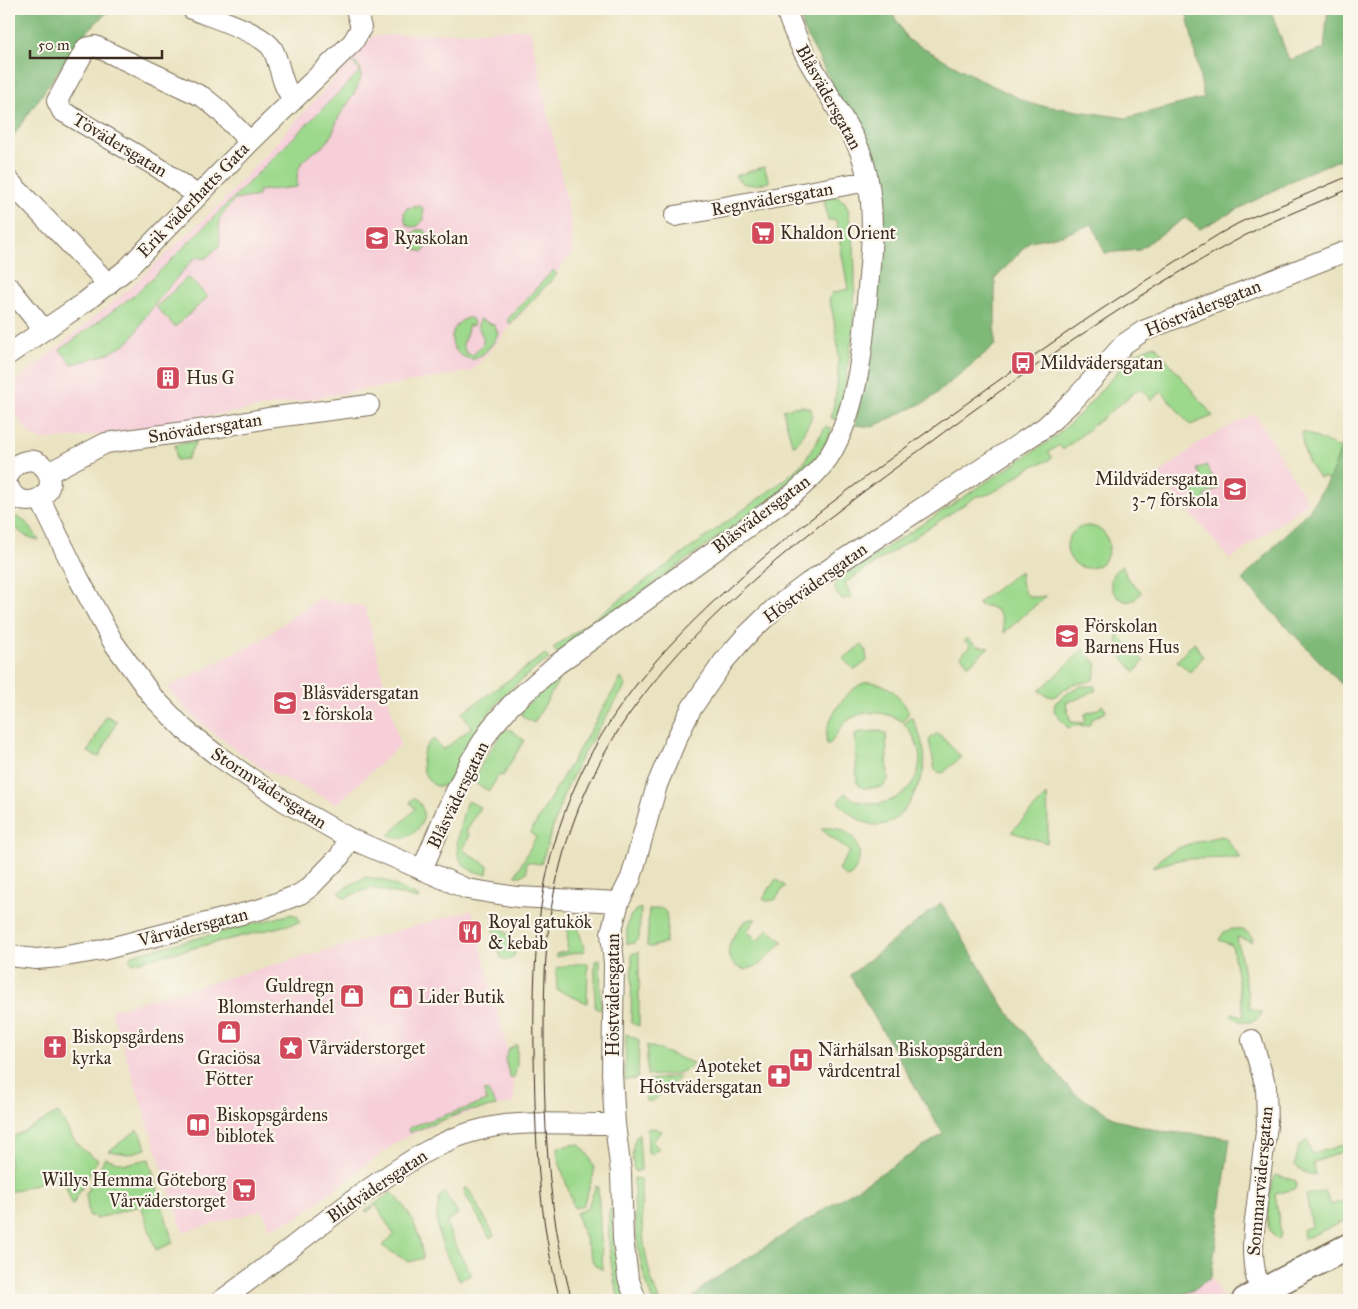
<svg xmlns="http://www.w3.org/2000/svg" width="1358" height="1309" font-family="'IM FELL Great Primer',serif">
  <rect width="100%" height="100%" fill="#fbf7ec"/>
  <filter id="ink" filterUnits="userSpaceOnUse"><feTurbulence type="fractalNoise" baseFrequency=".02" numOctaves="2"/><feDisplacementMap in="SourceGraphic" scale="10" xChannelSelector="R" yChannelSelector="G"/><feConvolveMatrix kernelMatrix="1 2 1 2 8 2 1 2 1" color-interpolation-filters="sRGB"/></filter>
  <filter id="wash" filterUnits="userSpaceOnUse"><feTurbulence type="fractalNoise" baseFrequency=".0096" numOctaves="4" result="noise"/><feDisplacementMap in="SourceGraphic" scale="20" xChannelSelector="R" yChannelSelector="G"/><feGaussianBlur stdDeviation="1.12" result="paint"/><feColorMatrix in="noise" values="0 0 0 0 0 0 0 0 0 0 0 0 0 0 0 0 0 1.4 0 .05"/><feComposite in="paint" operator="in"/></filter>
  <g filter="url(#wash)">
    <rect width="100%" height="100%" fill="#eae3c1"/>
    <!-- built -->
    <path fill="#f6cfd9" d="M 530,29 L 571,222 L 572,254 L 472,371 L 101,435 L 41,440 L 30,434 L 9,405 L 9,387 L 124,293 L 223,201 L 373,36 Z
      M 1255,414 L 1308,503 L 1230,559 L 1158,475 L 1204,439 Z
      M 318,598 L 365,607 L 400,745 L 337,804 L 258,766 L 194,718 L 167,688 L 261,640 Z
      M 472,910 L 512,1069 L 515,1103 L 485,1108 L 442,1121 L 398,1141 L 298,1217 L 269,1228 L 263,1210 L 183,1232 L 111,1010 Z
      M 1211,1277 L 1224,1300 L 1169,1300 L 1193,1290 Z"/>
    <!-- green -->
    <path fill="#9dd98d" stroke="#6c8256" d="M 352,62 C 376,70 346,104 339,117 C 335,125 333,135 327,142 C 320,151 309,152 301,164 C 297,171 297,178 297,187 L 258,191 L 258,196 L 234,200 L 219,219 L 220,245 L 205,259 L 196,257 C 178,275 162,295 146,316 C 141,322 137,333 132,338 C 116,354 92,359 72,364 L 60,350 L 134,295 L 167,264 L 360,71 Z
      M 764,167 L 770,182 C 757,184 744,189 735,176 Z
      M 836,196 L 845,202 L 848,209 L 854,247 L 855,275 L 854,321 L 846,381 L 837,420 L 831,418 C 842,374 840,341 829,298 L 832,293 L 848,289 L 836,220 L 828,220 L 824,200 L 825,198 Z
      M 421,206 L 423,208 L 424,220 L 418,226 L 411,227 L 406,224 L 404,213 L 407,208 Z
      M 417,230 L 424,230 L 426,232 L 426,248 L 423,252 L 412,248 L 409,242 L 411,234 Z
      M 553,270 L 557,274 L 510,324 L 507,320 Z
      M 188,277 L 208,297 L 175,327 L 156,307 Z
      M 467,318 L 471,318 L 474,322 L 473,326 L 469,325 L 463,345 L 466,353 L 473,355 L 483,344 L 483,337 L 478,327 L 479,319 L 494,325 L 498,333 C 495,343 484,355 475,359 C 450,360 442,328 467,318 Z
      M 1155,345 L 1213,416 L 1190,425 L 1162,392 L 1151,400 L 1140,388 L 1063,450 L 1059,445 L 1049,452 L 1052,458 C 1046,463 1038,463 1031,467 C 1014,476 996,497 977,496 L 845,583 L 852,598 L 842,599 C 835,594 833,588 837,580 L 1054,438 L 1082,412 L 1129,358 L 1133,354 Z
      M 803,406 L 811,409 L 812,414 L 810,421 L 798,442 L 795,445 L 792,444 L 783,410 L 794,407 Z
      M 826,426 L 832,429 C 825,450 808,467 793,483 L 557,653 L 553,648 L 783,481 L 804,462 Z
      M 1302,431 L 1349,453 L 1332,482 L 1323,477 L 1320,479 C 1308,465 1301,449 1302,431 Z
      M 196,441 L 187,459 L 176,460 L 175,445 Z
      M 1206,465 L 1219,488 L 1205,495 L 1206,499 L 1198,504 L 1193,495 L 1193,486 L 1202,479 L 1197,469 Z
      M 9,515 C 25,517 31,527 39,541 L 24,535 L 9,522 Z
      M1067 547a21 21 0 1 1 42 0a21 21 0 1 1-42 0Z
      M 1123,566 L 1127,578 L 1141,591 C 1128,620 1092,580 1123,566 Z
      M 1020,571 C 1021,581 1021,599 1038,597 C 1041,597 1043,596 1046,596 L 1004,633 C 1003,614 998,606 978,605 L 978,603 Z
      M 1117,634 L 1144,661 L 1135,672 L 1118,652 Z
      M 966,638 L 977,646 L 989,647 L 969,665 L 961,656 L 970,646 L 964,640 Z
      M 1194,642 L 1203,657 L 1190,672 L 1177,661 Z
      M 862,644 L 866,651 L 867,661 L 858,668 L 854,669 L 843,659 Z
      M 1084,649 L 1097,664 L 1094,679 L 1088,682 L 1073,684 L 1054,697 L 1048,696 L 1039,691 Z
      M 545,654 L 549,659 C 512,684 484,713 463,752 C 459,759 451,782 445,785 C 427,794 410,754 434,739 L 443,750 L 472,727 L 462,713 Z
      M 621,678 L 626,685 L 583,754 L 563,796 L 541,864 L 527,862 L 526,865 L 527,872 L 521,876 L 515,876 L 536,837 L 530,833 Z
      M 557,680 L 559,680 L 534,723 L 523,717 L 521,712 L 524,707 Z
      M 867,682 C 888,682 899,695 909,712 L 903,722 C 885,710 859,708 843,725 C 838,731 834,739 829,745 L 827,745 C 821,724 847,687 867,682 Z
      M 1080,686 L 1095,686 L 1095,691 L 1091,692 L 1077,699 L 1067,702 L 1066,705 L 1071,722 L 1083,723 L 1085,721 L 1085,714 L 1100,708 L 1102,705 L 1106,710 L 1105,713 L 1094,717 L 1088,726 L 1078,725 L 1068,728 L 1054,711 L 1055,703 L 1072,690 Z
      M 106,716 L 117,721 L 99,757 L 88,752 Z
      M 911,716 C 919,731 927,751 924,768 C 922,778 916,790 911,800 C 889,837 864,829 838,802 L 845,793 C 877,822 930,789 918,747 C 915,738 910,730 904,724 Z
      M 505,729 L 511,730 L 524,740 L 503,776 L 499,775 L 489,791 L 476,784 L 474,781 L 482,763 Z
      M 881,731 L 886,734 L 888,779 L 883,787 L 862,788 L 857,783 L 855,735 L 860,732 Z
      M 939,734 L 961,757 L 943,773 L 938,772 L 935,770 L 929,740 L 934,735 Z
      M 1047,795 L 1048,825 L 1047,843 L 1011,832 Z
      M 413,798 C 438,811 413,849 389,835 L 415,809 L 410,802 Z
      M 468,801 L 480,807 L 466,832 L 470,835 L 463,850 L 488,866 L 487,874 C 443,870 459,832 466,803 Z
      M 825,828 C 855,825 870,855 851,875 L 846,877 L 838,869 L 850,852 L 821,829 Z
      M 1221,836 L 1225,837 L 1241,858 L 1182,859 L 1152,867 C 1170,846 1196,842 1221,836 Z
      M 365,877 L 384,880 L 419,897 L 418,899 L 371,888 L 345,898 L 340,895 L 340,892 L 343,889 Z
      M 776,879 L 785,886 L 775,900 L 766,901 L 763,898 Z
      M 641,908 L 639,938 L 634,943 L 627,944 C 627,929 625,914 641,908 Z
      M 659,908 C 663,910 664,909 666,913 C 668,918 667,938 665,943 L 651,947 L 647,946 L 649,910 Z
      M 292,914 L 297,916 L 300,922 L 132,963 L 129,959 L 132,955 L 139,953 Z
      M 497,918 L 499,918 C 501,922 502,926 504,930 C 510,940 518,942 514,957 C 510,960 506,961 501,958 L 493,929 L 493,925 Z
      M 750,919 L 756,919 L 747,931 L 758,941 L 768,929 L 783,942 L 759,965 L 745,970 C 724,963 725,949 736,933 C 740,927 743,921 750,919 Z
      M 568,923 L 577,924 L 585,951 L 556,957 L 556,954 L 567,951 Z
      M 1232,929 C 1241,929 1248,930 1253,939 L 1251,942 L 1237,937 L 1249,1001 L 1249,1007 L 1262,1013 C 1256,1025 1238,1025 1231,1014 L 1233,1013 L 1244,1017 L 1232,945 L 1219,940 L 1224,932 Z
      M 638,952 L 639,952 L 639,1026 L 631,1023 L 632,954 Z
      M 600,959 L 601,1008 L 600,1010 L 595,1008 L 595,961 Z
      M 586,962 L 588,964 L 587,1003 L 557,990 L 556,968 Z
      M 626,1034 L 639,1040 L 638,1077 L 635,1079 L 625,1080 Z
      M 517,1045 L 517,1066 L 514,1077 L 510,1078 L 505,1059 L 509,1049 Z
      M 647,1045 L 693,1063 C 686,1076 660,1076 647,1075 Z
      M 681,1076 L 653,1101 L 646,1101 L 646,1086 L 648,1085 L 648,1080 Z
      M 487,1090 L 496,1106 L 464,1112 L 409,1133 L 408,1129 L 410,1127 L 487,1101 L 484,1091 Z
      M 58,1113 C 71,1133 74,1148 98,1159 L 73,1204 L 72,1205 L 63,1176 L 9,1192 L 9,1139 Z
      M 654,1128 L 662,1131 L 652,1141 L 659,1148 L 651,1154 L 648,1152 L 647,1129 Z
      M 137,1130 L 142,1136 L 146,1149 L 128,1154 L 109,1151 Z
      M 639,1133 L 641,1170 L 635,1172 C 631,1162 631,1141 639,1133 Z
      M 1307,1140 L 1312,1154 L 1349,1143 L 1349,1149 L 1313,1163 L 1316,1174 C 1309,1176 1298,1170 1295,1164 L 1299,1146 Z
      M 578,1144 C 586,1149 595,1164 594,1173 L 583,1206 L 574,1208 L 558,1158 L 558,1147 Z
      M 105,1158 L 125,1164 L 149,1159 L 173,1243 L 156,1250 L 141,1205 L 96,1219 L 93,1216 L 89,1216 L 86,1194 Z
      M 1276,1175 L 1296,1181 L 1296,1186 L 1295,1189 L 1275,1194 L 1281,1234 L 1279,1240 C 1275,1237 1271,1233 1269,1228 C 1265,1219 1270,1183 1276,1175 Z
      M 634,1178 L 640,1179 L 641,1183 C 641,1224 643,1262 659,1300 L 653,1300 C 636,1260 634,1221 634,1178 Z
      M 596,1186 L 598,1187 L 603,1270 L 596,1266 L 593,1262 L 576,1213 L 587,1209 Z
      M 464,1188 L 467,1188 L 471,1193 L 494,1235 L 490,1238 L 465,1194 Z
      M 1325,1191 L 1331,1205 L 1349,1199 L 1349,1219 L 1304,1239 L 1302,1230 L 1312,1226 L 1306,1195 Z
      M 444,1192 L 458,1214 L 446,1223 L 457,1249 L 472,1275 L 459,1280 C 447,1257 433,1232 438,1206 C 439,1200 439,1196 444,1192 Z
      M 390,1193 C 399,1194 414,1222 417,1231 C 420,1239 421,1249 423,1258 L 409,1262 L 382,1246 L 394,1235 L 376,1205 L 367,1212 L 365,1211 Z
      M 612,1208 L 615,1248 L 626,1300 L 619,1300 C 611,1271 607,1241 609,1210 Z"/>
    <!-- forest -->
    <path fill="#7eb978" stroke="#5c724b" d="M 9,9 L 111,9 L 84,34 L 9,142 Z
      M 799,9 L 890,9 L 907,39 L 983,81 L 1031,104 L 1126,118 L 1204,98 L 1186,9 L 1270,9 L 1289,60 L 1324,49 L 1328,9 L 1349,9 L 1349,156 L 1307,173 L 1200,229 L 1185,218 L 1138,250 L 1105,253 L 1092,224 L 1063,235 L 1030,241 L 995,279 L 995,345 L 929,400 L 872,427 L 855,425 L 876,289 L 885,206 L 880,175 L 803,28 Z
      M 1349,427 L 1349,692 L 1242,580 L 1311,508 L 1331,475 Z
      M 941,903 L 1004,1007 L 1072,1092 L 1120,1121 L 1160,1131 L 1230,1138 L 1211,1277 L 1193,1290 L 1169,1300 L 690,1300 L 708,1283 L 943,1134 L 850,975 Z"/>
  </g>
  <g filter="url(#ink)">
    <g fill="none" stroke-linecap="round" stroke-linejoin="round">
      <defs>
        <path id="minor" d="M 192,9 C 211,17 264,33 273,50 C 281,66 281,87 294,99
          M 9,181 L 98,273 L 108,285
          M 198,196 L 159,168 L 62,111 L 57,101 L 86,48 L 95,46 L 203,97 L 218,109 L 250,142
          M 675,216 L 868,181
          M 9,287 L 44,330
          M 9,354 L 85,302 L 128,268 L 250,142 L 353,42 L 361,28 L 356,9
          M 48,473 L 106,443 L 220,427 L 268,418 L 369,405
          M 9,475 C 16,458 40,454 48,474 C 59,499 18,513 9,487
          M 40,499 L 79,579 L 113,642 L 152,696 L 185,730 L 218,756 L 284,801 L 349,838 L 467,889 L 517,897 L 619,902
          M 422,870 L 447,810 L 470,762 L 491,728 L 511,705 L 556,665 L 793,494 C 809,480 826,465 835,446 C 859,399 864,339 868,288 C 872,246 876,200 863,160 C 860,148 853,137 847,126 C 826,87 798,51 786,9
          M 9,956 L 36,959 L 60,957 L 102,950 L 261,909 L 300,894 L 310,887 L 340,856 L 349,838
          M 1252,1040 L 1266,1087 L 1267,1126 C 1263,1152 1260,1178 1257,1204 C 1253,1234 1249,1263 1261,1292
          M 222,1300 C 273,1264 321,1222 373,1186 C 406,1163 442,1138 483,1129 C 523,1119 572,1125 615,1124
          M 636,1300 L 628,1278 L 623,1239 L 621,1173 L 615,1124 L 612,1073 L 614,964 L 611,933 L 619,902 L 631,878 L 657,785 L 675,742 L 691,709 L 724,661 L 745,637 L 775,608 L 808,583 L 1045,427 L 1075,399 L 1124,344 L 1143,331 L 1349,250"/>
        <path id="tertiary" d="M 1245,1300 L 1349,1246"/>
      </defs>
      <!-- minor casing -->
      <use href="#minor" stroke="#786b57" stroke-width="22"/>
      <!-- tertiary casing -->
      <use href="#tertiary" stroke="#786b57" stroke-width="28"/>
      <!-- minor -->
      <use href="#minor" stroke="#fff" stroke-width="20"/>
      <!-- tertiary -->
      <use href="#tertiary" stroke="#fff" stroke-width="25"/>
      <!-- tram -->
      <path stroke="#3b2a1e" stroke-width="1" d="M 560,1300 C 538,1218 535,1135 534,1050 C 533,981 535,912 554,845 C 588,725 663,643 756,564 C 814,514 876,469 938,424 C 1014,369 1091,314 1172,264 C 1193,251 1214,236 1237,224 C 1248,218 1260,214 1272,209 C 1298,198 1323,187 1349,176
        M 572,1300 C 549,1217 544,1132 544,1046 C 544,993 544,940 555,888 C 568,824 595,761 633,709 C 708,605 822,522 924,447 C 1027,370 1132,296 1246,235 C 1279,217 1315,204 1349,189"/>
    </g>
  </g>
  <!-- icons -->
  <defs>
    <symbol id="supermarket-square" viewBox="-11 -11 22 22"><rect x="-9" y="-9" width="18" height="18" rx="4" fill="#d1495b" stroke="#fbf7ec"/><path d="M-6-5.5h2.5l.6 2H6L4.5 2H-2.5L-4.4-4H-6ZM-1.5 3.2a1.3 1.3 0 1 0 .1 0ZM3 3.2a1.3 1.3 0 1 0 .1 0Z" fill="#fff"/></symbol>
    <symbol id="school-square" viewBox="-11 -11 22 22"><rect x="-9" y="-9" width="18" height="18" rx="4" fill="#d1495b" stroke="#fbf7ec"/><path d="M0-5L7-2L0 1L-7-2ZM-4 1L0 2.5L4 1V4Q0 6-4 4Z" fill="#fff"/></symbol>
    <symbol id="bus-square" viewBox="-11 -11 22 22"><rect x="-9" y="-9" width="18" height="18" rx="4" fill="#d1495b" stroke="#fbf7ec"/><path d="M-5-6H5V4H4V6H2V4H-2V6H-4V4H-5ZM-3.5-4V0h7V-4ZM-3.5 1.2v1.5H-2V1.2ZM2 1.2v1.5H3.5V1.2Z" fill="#fff"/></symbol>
    <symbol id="building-square" viewBox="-11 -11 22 22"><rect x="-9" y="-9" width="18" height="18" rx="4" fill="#d1495b" stroke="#fbf7ec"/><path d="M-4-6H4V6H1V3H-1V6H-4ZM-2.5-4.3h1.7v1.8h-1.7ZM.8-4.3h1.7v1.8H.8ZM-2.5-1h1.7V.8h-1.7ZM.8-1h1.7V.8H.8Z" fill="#fff"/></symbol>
    <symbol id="restaurant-square" viewBox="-11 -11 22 22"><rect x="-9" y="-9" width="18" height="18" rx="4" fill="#d1495b" stroke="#fbf7ec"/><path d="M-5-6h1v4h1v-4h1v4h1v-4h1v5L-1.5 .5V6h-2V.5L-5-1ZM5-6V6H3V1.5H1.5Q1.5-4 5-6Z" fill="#fff"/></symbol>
    <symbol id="shop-square" viewBox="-11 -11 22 22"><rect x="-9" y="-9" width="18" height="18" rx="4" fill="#d1495b" stroke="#fbf7ec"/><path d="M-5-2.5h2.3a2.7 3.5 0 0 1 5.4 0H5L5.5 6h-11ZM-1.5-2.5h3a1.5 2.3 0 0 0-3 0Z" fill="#fff"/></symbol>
    <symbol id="church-square" viewBox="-11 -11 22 22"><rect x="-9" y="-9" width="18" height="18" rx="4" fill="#d1495b" stroke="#fbf7ec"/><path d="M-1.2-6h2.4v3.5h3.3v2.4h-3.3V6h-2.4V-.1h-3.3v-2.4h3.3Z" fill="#fff"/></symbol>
    <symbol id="sight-square" viewBox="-11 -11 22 22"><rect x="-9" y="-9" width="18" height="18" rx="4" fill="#d1495b" stroke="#fbf7ec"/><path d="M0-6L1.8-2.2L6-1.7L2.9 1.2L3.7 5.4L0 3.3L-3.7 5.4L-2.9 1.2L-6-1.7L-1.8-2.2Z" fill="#fff"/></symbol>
    <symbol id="hospital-square" viewBox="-11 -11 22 22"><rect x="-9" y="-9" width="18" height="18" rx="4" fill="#d1495b" stroke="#fbf7ec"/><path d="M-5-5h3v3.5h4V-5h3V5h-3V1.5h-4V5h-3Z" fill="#fff"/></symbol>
    <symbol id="pharmacy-square" viewBox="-11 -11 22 22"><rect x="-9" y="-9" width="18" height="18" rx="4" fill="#d1495b" stroke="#fbf7ec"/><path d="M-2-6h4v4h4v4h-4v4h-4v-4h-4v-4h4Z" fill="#fff"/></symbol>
    <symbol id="library-square" viewBox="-11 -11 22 22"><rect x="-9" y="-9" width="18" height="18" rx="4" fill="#d1495b" stroke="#fbf7ec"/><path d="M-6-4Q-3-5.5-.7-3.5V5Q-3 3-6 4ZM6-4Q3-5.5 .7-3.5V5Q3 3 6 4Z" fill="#fff"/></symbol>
  </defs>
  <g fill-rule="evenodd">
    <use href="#supermarket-square" x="749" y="219" width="28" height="28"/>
    <use href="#school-square" x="363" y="224" width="28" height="28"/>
    <use href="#bus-square" x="1009" y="349" width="28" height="28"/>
    <use href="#building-square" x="154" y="364" width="28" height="28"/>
    <use href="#school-square" x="1221" y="475" width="28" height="28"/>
    <use href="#school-square" x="1053" y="622" width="28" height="28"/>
    <use href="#school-square" x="271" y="689" width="28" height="28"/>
    <use href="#restaurant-square" x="456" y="918" width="28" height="28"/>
    <use href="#shop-square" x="338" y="982" width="28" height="28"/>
    <use href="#shop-square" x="387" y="983" width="28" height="28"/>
    <use href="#shop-square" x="215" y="1018" width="28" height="28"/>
    <use href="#church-square" x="41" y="1033" width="28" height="28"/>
    <use href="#sight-square" x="277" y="1034" width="28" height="28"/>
    <use href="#hospital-square" x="787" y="1046" width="28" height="28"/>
    <use href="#pharmacy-square" x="765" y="1062" width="28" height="28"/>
    <use href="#library-square" x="184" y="1111" width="28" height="28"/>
    <use href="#supermarket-square" x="230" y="1176" width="28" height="28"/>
  </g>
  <g text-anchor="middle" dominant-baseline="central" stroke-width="4.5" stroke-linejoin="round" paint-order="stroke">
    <!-- street labels -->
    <g font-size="18" fill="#3b2a1e" stroke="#fbf7ec">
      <text transform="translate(829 97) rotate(61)">Blåsvädersgatan</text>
      <text transform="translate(120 145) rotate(31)">Tövädersgatan</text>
      <text transform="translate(772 199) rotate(-10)">Regnvädersgatan</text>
      <text transform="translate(193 200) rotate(-46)">Erik väderhatts Gata</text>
      <text transform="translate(1203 308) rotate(-22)">Höstvädersgatan</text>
      <text transform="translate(205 428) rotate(-9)">Snövädersgatan</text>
      <text transform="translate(761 514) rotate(-37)">Blåsvädersgatan</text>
      <text transform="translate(815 583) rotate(-36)">Höstvädersgatan</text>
      <text transform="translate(269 788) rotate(33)">Stormvädersgatan</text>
      <text transform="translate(458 795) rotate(-64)">Blåsvädersgatan</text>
      <text transform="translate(193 927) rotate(-14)">Vårvädersgatan</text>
      <text transform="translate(613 995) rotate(-90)">Höstvädersgatan</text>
      <text transform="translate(1260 1181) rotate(-85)">Sommarvädersgatan</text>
      <text transform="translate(377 1186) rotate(-34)">Blidvädersgatan</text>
    </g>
    <!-- poi labels -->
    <g font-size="18" fill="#3b2a1e" stroke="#fbf7ec" text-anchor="start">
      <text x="780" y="233">Khaldon Orient</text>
      <text x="394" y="238">Ryaskolan</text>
      <text x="1040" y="363">Mildvädersgatan</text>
      <text x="186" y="378">Hus G</text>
      <text x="1218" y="479" text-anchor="end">Mildvädersgatan<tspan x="1218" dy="21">3-7 förskola</tspan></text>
      <text x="1084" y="626">Förskolan<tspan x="1084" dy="21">Barnens Hus</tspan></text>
      <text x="302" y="693">Blåsvädersgatan<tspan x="302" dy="21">2 förskola</tspan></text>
      <text x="488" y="922">Royal gatukök<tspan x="488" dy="21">&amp; kebab</tspan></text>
      <text x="334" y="986" text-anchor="end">Guldregn<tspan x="334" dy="21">Blomsterhandel</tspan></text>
      <text x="418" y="997">Lider Butik</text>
      <text x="72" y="1037">Biskopsgårdens<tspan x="72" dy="21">kyrka</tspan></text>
      <text x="308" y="1048">Vårväderstorget</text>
      <text x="818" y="1050">Närhälsan Biskopsgården<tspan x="818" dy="21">vårdcentral</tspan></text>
      <text x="229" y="1058" text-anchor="middle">Graciösa<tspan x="229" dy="21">Fötter</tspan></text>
      <text x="762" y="1066" text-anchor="end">Apoteket<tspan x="762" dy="21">Höstvädersgatan</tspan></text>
      <text x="216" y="1115">Biskopsgårdens<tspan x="216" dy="21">biblotek</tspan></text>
      <text x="226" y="1180" text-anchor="end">Willys Hemma Göteborg<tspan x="226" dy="21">Vårväderstorget</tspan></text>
    </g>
  </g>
  <!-- margin -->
  <rect width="1358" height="1309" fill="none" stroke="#fbf7ec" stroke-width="30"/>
  <!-- scale -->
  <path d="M30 50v8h132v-8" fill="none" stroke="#3b2a1e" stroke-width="2.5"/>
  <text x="38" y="50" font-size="15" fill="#3b2a1e" stroke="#fbf7ec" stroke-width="4" paint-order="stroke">50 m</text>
</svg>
